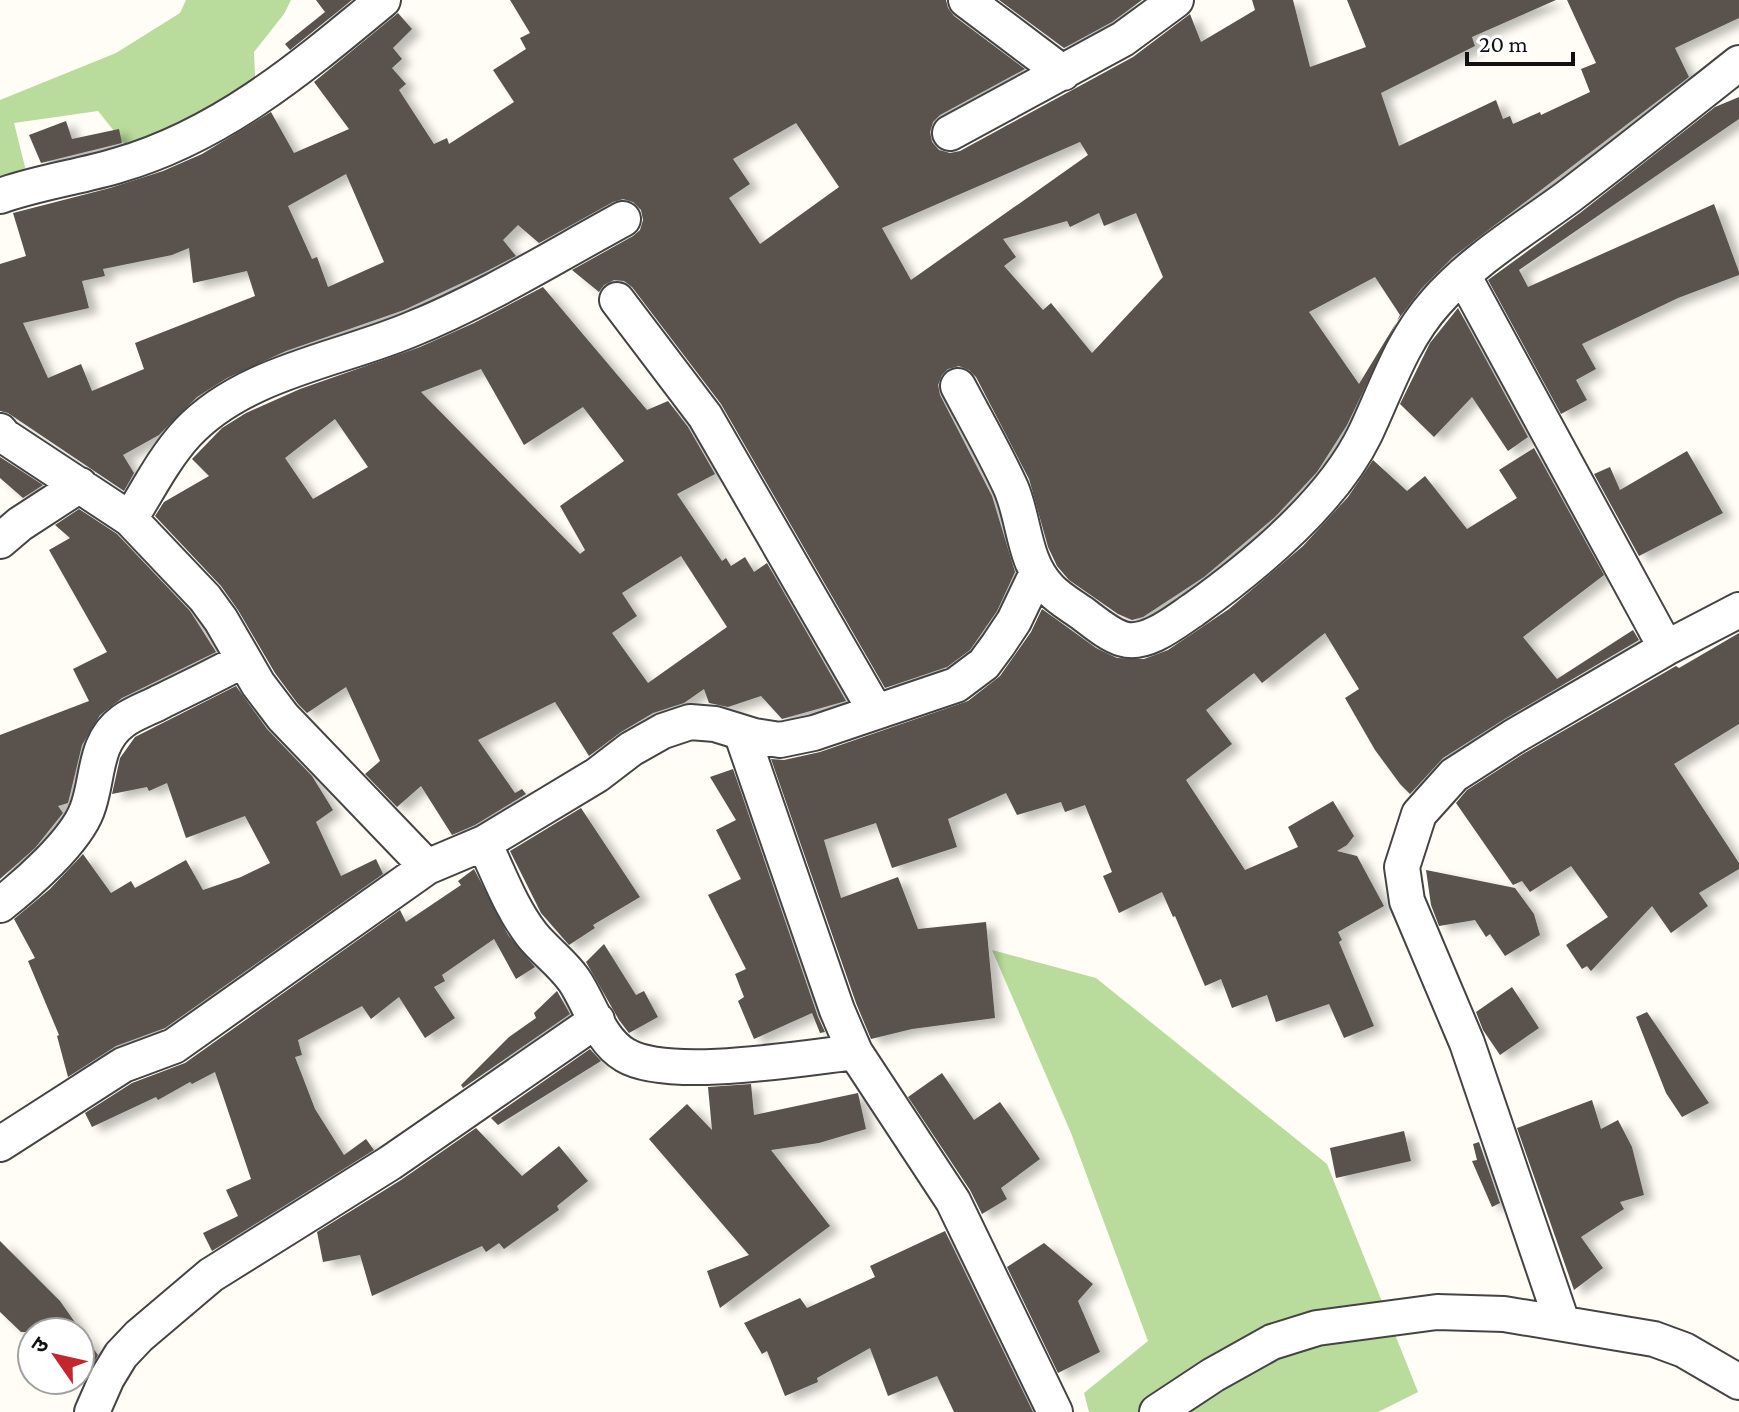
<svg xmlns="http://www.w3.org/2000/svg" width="1739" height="1412" font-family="'Crimson Pro','Noto Sans Devanagari',serif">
<defs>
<filter id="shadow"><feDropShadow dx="9" dy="5" stdDeviation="4" flood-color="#0004"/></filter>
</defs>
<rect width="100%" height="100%" fill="#fffdf5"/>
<path fill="#b9dc9c" d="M186 0H291L284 14 254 52 256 96 142 166 98 111 14 123 30 187 0 180V100L116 53 180 13Z
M992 950 1096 978 1327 1164 1418 1392 1378 1412H1089L1084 1393 1148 1341 1071 1133Z"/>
<path fill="#5a524d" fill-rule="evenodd" filter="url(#shadow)" d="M316 0H352L290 50 285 44 325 12Z
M510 0H946L948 8 954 16 1025 69 940 115 933 122 930 132 932 142 939 150 950 153 960 151 1133 57 1190 14 1201 42 1255 10 1252 0H1293L1310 67 1366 47 1347 0H1556L1472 37 1475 46 1381 93 1399 146 1496 100 1503 119 1510 116 1513 124 1540 112 1541 115 1590 92 1581 69 1596 63 1567 0H1739V18L1675 48 1689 77 1453 257 1421 289 1397 321 1400 315 1375 277 1309 312 1359 384 1396 323 1347 425 1317 472 1275 517 1204 577 1143 617 1132 620 1118 614 1069 580 1057 566 1048 547 1029 479 976 377 969 370 959 366 948 369 942 375 938 385 940 395 992 496 1015 572 997 611 970 650 947 667 885 688 721 404 632 287 624 281 614 280 604 285 599 292 572 270 633 236 640 230 643 220 641 210 633 202 623 199 613 202 539 243 518 225 503 240 516 256 483 273 404 310 286 351 227 378 197 397 159 435 123 455 134 473 124 491 8 413 0 411V264L26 256 13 213 110 188 163 171 202 154 271 112 294 153 349 129 314 82 398 13 412 29 393 48 402 59 392 68 406 84 399 90 434 144 447 138 449 144 514 102 493 70 526 49 520 38 530 33ZM796 123 839 187 760 244 729 198 750 184 733 159ZM1080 142 1088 155 911 280 882 228ZM346 174 384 262 328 287 317 257 312 259 288 206ZM1099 213 1104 226 1136 213 1163 277 1092 353 1051 303 1043 310 1004 266 1016 257 1003 239 1067 221 1070 227ZM189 248 193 283 247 271 255 296 135 343 144 369 92 391 81 364 48 378 23 323 89 308 82 281 105 276 103 269 172 255Z
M999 0H1142L1112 22 1064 48Z
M1739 97V119L1519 270 1528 287 1714 204 1739 272V275L1678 298 1582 344 1596 369 1576 380 1587 400 1561 414 1488 280 1580 213 1715 107Z
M66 121 72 139 119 129 122 143 41 163 29 135Z
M543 287 647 410 668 401 688 427 715 474 677 494 722 561 726 558 731 566 745 557 754 572 767 563 846 701 782 719 761 696 728 707 709 703 704 689 684 703 653 713 621 732 589 756 555 702 478 740 515 793 522 789 526 794 475 825 452 835 421 786 397 807 365 774 380 761 346 687 307 713 298 704 275 673 238 610 221 586 155 516 164 502 209 476 192 459 222 428 246 413 300 389 420 347 474 323ZM481 369 524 445 583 407 624 461 560 506 585 550 580 554 421 392ZM335 419 368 467 313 499 285 458ZM681 556 727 627 648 683 612 633 637 616 622 593Z
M1458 308 1528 437 1508 451 1472 397 1434 437 1400 404 1430 343Z
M1534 448 1604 575 1523 637 1557 679 1633 630 1639 640 1503 720 1443 758 1410 794 1400 784 1375 750 1345 698 1359 689 1325 633 1262 683 1254 673 1206 710 1232 744 1186 780 1245 870 1298 847 1288 827 1333 801 1354 836 1347 845 1337 851 1357 856 1384 906 1338 932 1342 940 1339 942 1374 1026 1344 1038 1329 1004 1276 1022 1267 995 1232 1008 1221 979 1205 986 1175 916 1173 917 1162 892 1119 913 1103 876 1112 872 1085 805 1065 812 1061 802 1017 815 1006 793 948 819 957 847 892 868 876 823 824 840 841 898 898 877 918 929 986 922 995 1018 912 1029 871 1039 856 1003 771 759 784 760 820 752 968 701 1000 676 1031 632 1042 609 1096 648 1117 658 1144 659 1168 650 1229 609 1303 546 1348 497 1373 460 1407 491 1425 476 1467 529 1517 498 1499 470Z
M1687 451 1723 513 1639 556 1594 474 1610 467 1620 490Z
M0 457 43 485 23 498 0 478Z
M79 509 117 534 190 611 216 652 122 698 100 715 82 745 68 803 58 806 63 813 35 848 0 879V735L89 701 73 669 107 652 49 550 70 538 55 525Z
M1739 633V724L1674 764 1739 863V869L1699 893 1708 906 1671 933 1652 906 1591 971 1587 966 1582 969 1566 945 1608 917 1571 866 1530 892 1522 881 1513 885 1456 803 1467 790 1523 754 1676 666 1679 668Z
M236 686 267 729 312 776 333 810 316 822 341 876 376 859 383 874 165 1028 116 1046 68 1077 57 1036 59 1035 28 961 35 958 14 919 50 889 83 854 111 893 131 881 135 888 186 860 203 890 241 877 270 863 245 816 186 838 167 783 149 791 147 787 112 794 120 758 135 737Z
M733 769 818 1017 825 1032 820 1033 812 1013 754 1039 738 1001 744 997 735 974 746 969 708 895 741 879 716 830 736 820 710 777Z
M581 808 640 897 593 925 595 928 569 945 541 913 510 851Z
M474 869 508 935 535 967 516 979 494 939 442 975 445 981 434 987 455 1018 425 1038 399 997 371 1019 362 1006 298 1040 302 1055 295 1057 315 1109 344 1155 366 1139 374 1150 212 1251 203 1233 238 1216 226 1190 251 1179 215 1072 192 1084 190 1082 158 1100 156 1097 92 1127 85 1113 132 1083 185 1063 400 910 406 922 461 885 458 881Z
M1426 870 1515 888 1534 914 1540 935 1505 956 1490 934 1486 937 1475 920 1439 926 1431 905Z
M604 944 636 995 644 991 658 1017 629 1033 619 1020 586 962Z
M1512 987 1539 1028 1500 1055 1483 1030 1476 1012Z
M557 991 570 1014 463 1088 461 1085 509 1037 536 1018 534 1013Z
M1647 1012 1709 1103 1682 1117 1666 1093 1636 1017Z
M590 1049 601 1061 498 1125 491 1118Z
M942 1073 974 1120 1000 1102 1040 1159 1001 1188 1007 1199 982 1214 970 1190 908 1097Z
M751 1084 754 1115 858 1093 866 1129 819 1143 771 1150 830 1226 720 1308 707 1271 749 1255 649 1139 687 1104 712 1130 708 1087Z
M1592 1100 1601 1129 1618 1120 1632 1147 1644 1195 1620 1202 1624 1209 1581 1237 1603 1268 1574 1290 1517 1128Z
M476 1128 522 1176 559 1146 588 1181 557 1206 559 1210 504 1249 499 1243 486 1252 482 1246 372 1296 360 1255 323 1262 317 1232 401 1180Z
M1404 1131 1411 1161 1336 1178 1330 1148Z
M1479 1142 1500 1203 1492 1207 1472 1161 1477 1160 1473 1144Z
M945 1231 1033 1412H954L937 1376 888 1396 870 1348 817 1378 818 1382 785 1396 767 1351 762 1354 744 1323 800 1298 807 1308 875 1277 870 1266Z
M0 1241 60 1301 98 1355 83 1384 79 1380 80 1332H21L0 1312Z
M1044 1243 1093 1284 1078 1301 1100 1352 1058 1373 1007 1267Z"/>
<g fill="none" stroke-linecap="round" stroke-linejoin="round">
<defs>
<path id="minor" d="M966 0 1063 73
M950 133 1123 39 1176 0
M0 196C39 182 80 177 119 165 222 135 302 67 383 0
M1463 275 1666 648
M617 300 705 416 876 712
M958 386C976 420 995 453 1011 488 1025 521 1023 561 1049 588 1058 598 1072 606 1082 613 1094 622 1109 635 1123 639 1146 646 1175 622 1193 610 1253 567 1332 502 1365 434 1387 388 1401 341 1436 302 1473 260 1523 230 1568 197 1626 153 1682 108 1739 63
M0 431 4 436 130 519 205 598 221 620 258 684 283 717 427 867
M130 519C148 490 164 458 187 433 244 372 339 360 412 329 484 300 555 256 623 219
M0 541 20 524 80 485
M741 732 837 1010 855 1052 953 1201 1055 1412
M484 843C499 874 511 908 532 935 545 951 562 963 574 980 590 1003 599 1040 625 1055 668 1081 803 1058 855 1052
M0 905C27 884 75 842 87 810 99 779 93 743 123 721 134 713 149 708 162 701 189 688 217 674 244 660
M0 1144 123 1065 174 1046 427 867 484 843 597 775 631 749 663 731 690 722 715 724 754 736 780 740 814 733 956 685 984 664 998 645 1014 621 1037 573
M1562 1322 1467 1043 1407 901 1402 867 1419 814 1454 775 1513 737 1666 648 1739 610
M92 1412 107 1378 121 1355 139 1336 211 1275 390 1163 597 1020
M1157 1412 1213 1375 1272 1342 1317 1328 1437 1312 1504 1314 1654 1339 1684 1350 1739 1382"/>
</defs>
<use href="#minor" stroke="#444" stroke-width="38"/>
<use href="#minor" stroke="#fff" stroke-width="34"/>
</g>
<g transform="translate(56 1356) rotate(304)"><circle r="38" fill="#ffffff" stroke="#a0a0a0" stroke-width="2"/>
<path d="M0-6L14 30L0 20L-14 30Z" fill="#c4262e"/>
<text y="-12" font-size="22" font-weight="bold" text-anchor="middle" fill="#111111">उ</text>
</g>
<path d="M1467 52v12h106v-12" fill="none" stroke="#111111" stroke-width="4"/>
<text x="1479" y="52" font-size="24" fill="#111111" stroke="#ffffff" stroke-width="6" paint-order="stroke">20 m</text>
</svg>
